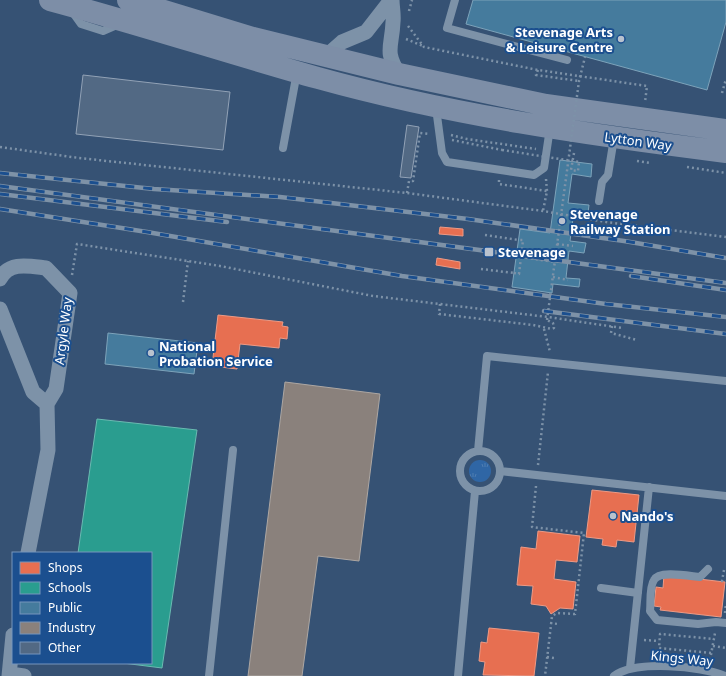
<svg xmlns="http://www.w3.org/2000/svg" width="726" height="676" font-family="'Noto Sans',sans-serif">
<defs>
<pattern id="grass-tufts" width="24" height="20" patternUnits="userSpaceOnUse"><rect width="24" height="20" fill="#2f66a5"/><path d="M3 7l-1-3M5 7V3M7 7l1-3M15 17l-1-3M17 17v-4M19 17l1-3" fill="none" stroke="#4e7db2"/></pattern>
</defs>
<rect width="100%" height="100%" fill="#365274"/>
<path fill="url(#grass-tufts)" d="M469 471a11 11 0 1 1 22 0a11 11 0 1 1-22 0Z"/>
<path fill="#e76f51" stroke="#ee9a85" d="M440 227 463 229V236L439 234Z
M437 258 460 262V269L436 265Z
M218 315 283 322 282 326 288 327 287 339 280 338 279 348 240 344 237 369 212 366Z
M592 490 639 495 634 542 617 540 616 547 602 545 603 539 586 537Z
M538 531 580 536 577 562 556 560 554 579 576 582 573 609 560 608 551 614 546 606 531 604 533 586 517 585 521 547 536 549Z
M664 575 725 582 721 617 660 610 661 607 654 606 656 587 663 588Z
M489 628 539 633 534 676 483 675 485 662 479 661 481 642 487 643Z"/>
<path fill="#2a9d8f" stroke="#6abab1" d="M97 419 197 430 162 668 123 663H151V553H78Z"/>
<path fill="#457b9d" stroke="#7da3ba" d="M473 0H726V22L707 90 466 24Z
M560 160 592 164 591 177 572 174 568 203 589 205 588 213 574 211 570 241 586 243 584 253 569 251 566 278 580 279 579 287 553 284 552 293 512 287 520 229 550 233Z
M108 333 198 343 194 374 105 364Z"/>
<path fill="#8a817c" stroke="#ada7a3" d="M285 382 380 394 359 561 318 556 302 676H248Z"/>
<path fill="#526984" stroke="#92a2b6" d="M83 75 230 92 223 150 76 134Z
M407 125 419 127 411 178 400 177Z"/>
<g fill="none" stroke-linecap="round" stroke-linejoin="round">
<path stroke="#7d92a8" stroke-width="2.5" stroke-dasharray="2 3" stroke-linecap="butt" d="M409 11 412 0
M408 26 424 47 538 70 647 86 645 102
M406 39 423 46
M538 70 536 75 579 81
M722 93 726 79
M451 135 467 139 536 149
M452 140 502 150
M0 147 79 158 407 193 543 211 606 222 726 237
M574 153 571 170 578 171 579 162
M637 161 650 163
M687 167 726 173
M546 179 547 191
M499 180V184L547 191 543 211
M407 193 409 181H413L420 133 429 134
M485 235 519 240
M557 244 573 246
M521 257 555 262
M481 269 514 273
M72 275 77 244 220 266 373 296 548 317 622 328
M553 277 568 280
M183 302 188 261
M440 304 439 314 533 325 552 329 554 328 553 323 547 320
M612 326 611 333 637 340
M544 329 550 352
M538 465 548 372
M536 486 532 527 584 533 575 614 557 613 552 616 545 676
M724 570 722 581H726
M725 613 726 603
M550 623 558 624
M644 640 659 641
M713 646 726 648
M711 653 659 648 660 634 714 639
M547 657 554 658
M710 660 715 633"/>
<path stroke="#7d92a8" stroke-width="8" d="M455 0 447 28 567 60
M71 10 81 24 103 31 119 24
M436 108 442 153 447 162 534 175 544 168 550 128
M283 148 297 72
M599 201 602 182 608 175 614 138
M460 471a20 20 0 1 1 40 0a20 20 0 1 1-40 0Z
M478 451 487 356 726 381
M500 471 726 496
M708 569 700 577C689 576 659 570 654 580 649 587 651 603 650 611L657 620 698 624 716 622 726 623
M601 588 638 593
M630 668 649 487
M209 676 233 450
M458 676 475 491
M614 676C635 660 701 666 725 676"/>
<path stroke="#7d92a8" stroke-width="15" d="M392 0C392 7 394 15 393 22 392 47 384 51 399 74
M325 57 342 42 366 32 391 0
M0 279C9 261 29 266 46 268L70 293 56 389 47 404 33 392 0 309
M28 553 48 450 47 404
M10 674 24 676
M9 676 13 635"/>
<path stroke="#7d8ea7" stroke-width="22" d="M50 0C140 24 229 53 318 78 451 115 589 135 726 152
M128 0 253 38 399 74 546 105 726 130"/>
<defs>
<path id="rail" d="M0 173 154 189 280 197 468 219 624 241 726 258
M0 186 726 283
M0 194 227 222
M0 209 147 232 402 276 606 304 726 317
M631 276 726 290
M544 311 726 334"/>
</defs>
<use href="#rail" stroke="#7e92a7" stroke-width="4.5"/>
<use href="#rail" stroke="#1b4f8f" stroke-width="3" stroke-dasharray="9" stroke-linecap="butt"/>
<path stroke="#7d92a8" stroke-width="2.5" stroke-dasharray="2 3" stroke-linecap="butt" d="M502 150 579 162
M514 273 519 274 523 240H519
M547 320 579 81 585 57"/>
</g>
<g fill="#b9c2ce" stroke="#1b4f8f" stroke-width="1.5">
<circle cx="621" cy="39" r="4"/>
<circle cx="562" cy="221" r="4"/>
<rect x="484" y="247" width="10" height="10" rx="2"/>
<circle cx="151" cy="353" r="4"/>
<circle cx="613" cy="516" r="4"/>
</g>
<g text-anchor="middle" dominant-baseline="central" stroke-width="4" stroke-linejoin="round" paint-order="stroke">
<g font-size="13" font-weight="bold" fill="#fff" stroke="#1b4f8f" text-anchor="start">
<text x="613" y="32" text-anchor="end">Stevenage Arts<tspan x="613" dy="15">&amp; Leisure Centre</tspan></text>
<text x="570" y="214">Stevenage<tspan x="570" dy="15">Railway Station</tspan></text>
<text x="498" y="252">Stevenage</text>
<text x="159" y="346">National<tspan x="159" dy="15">Probation Service</tspan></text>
<text x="621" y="516">Nando's</text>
</g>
<g font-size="13" fill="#fff" stroke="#1b4f8f">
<text transform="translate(638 141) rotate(8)">Lytton Way</text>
<text transform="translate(63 331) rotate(-83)">Argyle Way</text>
<text transform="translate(682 658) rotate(6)">Kings Way</text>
</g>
</g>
<rect x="12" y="552" width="140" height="112" fill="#1b4f8f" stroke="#7695bc"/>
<rect x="20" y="562" width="20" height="12" fill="#e76f51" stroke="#7695bc"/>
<text x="48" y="572" font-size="12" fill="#ffffff">Shops</text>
<rect x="20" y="582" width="20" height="12" fill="#2a9d8f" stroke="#7695bc"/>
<text x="48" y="592" font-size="12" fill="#ffffff">Schools</text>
<rect x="20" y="602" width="20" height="12" fill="#457b9d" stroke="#7695bc"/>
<text x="48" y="612" font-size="12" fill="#ffffff">Public</text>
<rect x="20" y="622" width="20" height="12" fill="#8a817c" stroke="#7695bc"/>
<text x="48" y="632" font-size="12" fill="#ffffff">Industry</text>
<rect x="20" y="642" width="20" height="12" fill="#526984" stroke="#7695bc"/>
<text x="48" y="652" font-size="12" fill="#ffffff">Other</text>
</svg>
